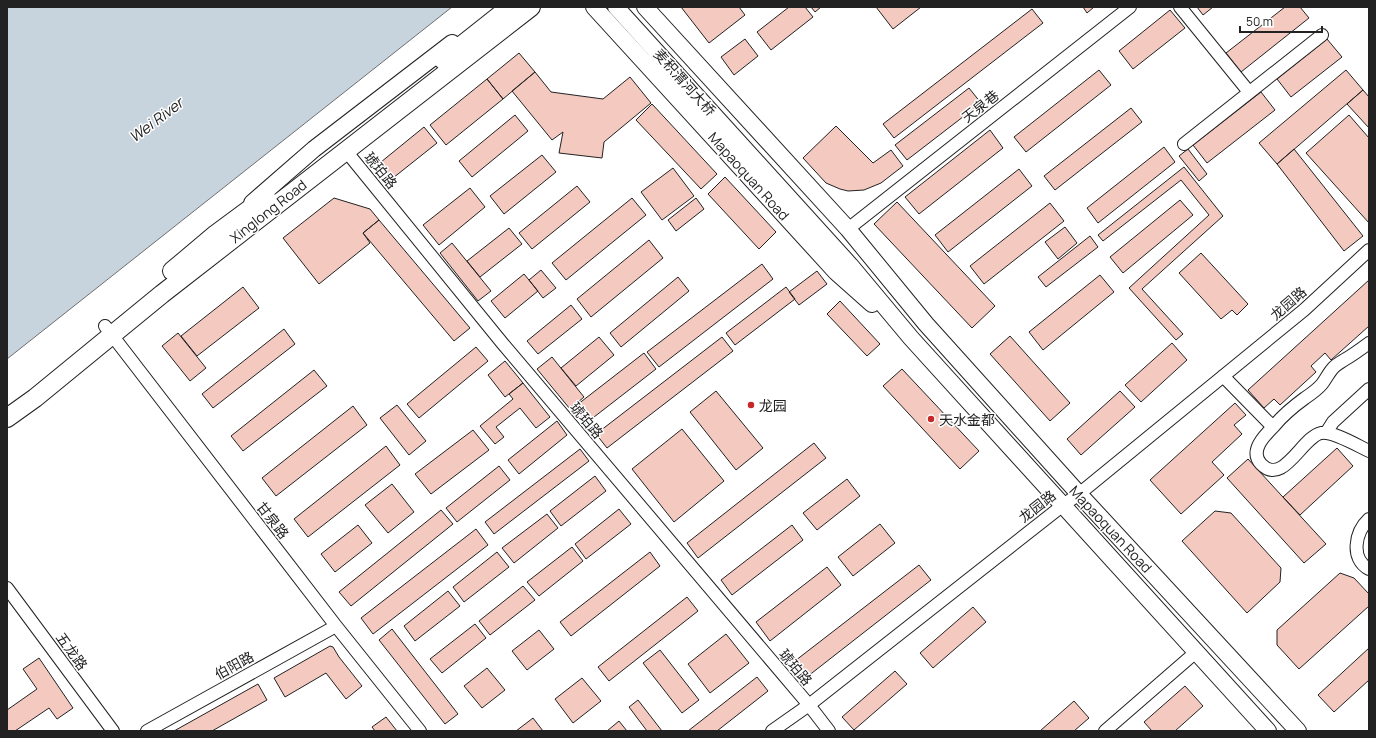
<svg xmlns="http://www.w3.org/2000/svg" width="1376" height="738" font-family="Manrope,'Noto Sans SC',sans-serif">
<rect width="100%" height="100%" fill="#fff"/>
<path fill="#c7d3dd" stroke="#6f6f6f" d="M7 7H452L7 359Z"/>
<path fill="#f3c9c0" stroke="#222" d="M681 7H739L745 15 709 43Z
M789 7H805L813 17 771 50 757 32Z
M811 7H821L815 12Z
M876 7H921L893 29Z
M1083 7H1094L1087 13Z
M1197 7H1213L1203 15Z
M1285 7H1300L1309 18 1241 72 1226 53Z
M1032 9 1043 23 894 138 883 124Z
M1170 10 1185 28 1133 69 1119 51Z
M745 39 758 56 734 75 721 57Z
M1327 39 1342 57 1291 97 1277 79Z
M519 53 535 72 503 99 487 79Z
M1099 70 1111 85 1026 152 1014 137Z
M1346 70 1363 90 1277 164 1259 143Z
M535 72 551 92 603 99 630 77 651 103 604 142 602 158 559 153 563 132 552 140 512 91Z
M487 79 503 99 446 145 430 125Z
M969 88 981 103 907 160 895 145Z
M1363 90 1369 97V128L1347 104Z
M1261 92 1275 110 1207 163 1193 145Z
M652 104 717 174 701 189 636 120Z
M1131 108 1142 122 1055 190 1044 176Z
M515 115 528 131 472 177 459 161Z
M1349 115 1369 138V223L1306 153Z
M836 126 873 163 891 150 903 166 881 183 864 190 848 191 840 189 826 183 803 158Z
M424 127 437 143 393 178 381 162Z
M990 130 1003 148 919 214 905 197Z
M1164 147 1175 162 1098 223 1087 208Z
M1188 149 1207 174 1199 181 1179 156Z
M1294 149 1363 236 1344 251 1277 164Z
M542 155 556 172 504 214 490 196Z
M1184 167 1223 216 1142 289 1183 334 1176 340 1129 288 1209 215 1181 180 1103 241 1098 235Z
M673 168 694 196 662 220 641 192Z
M1019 169 1032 186 948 252 935 235Z
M725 177 776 232 759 249 708 194Z
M577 186 590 202 532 249 519 233Z
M470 188 485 207 439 245 423 225Z
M334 198 370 209 379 220 363 233 370 243 319 284 283 238Z
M632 198 646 215 566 280 552 263Z
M696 198 704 209 676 231 668 220Z
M1180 200 1193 215 1123 273 1110 257Z
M897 202 995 306 972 328 874 224Z
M1050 203 1064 221 984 284 970 266Z
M379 220 470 328 454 341 363 233Z
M1065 227 1077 243 1058 259 1045 242Z
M509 228 522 244 480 277 467 261Z
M1090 236 1098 247 1046 287 1038 277Z
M649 240 663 258 591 317 577 299Z
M452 243 491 291 478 301 440 253Z
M1201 253 1248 304 1237 315 1232 310 1221 319 1179 273Z
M762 264 773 279 659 367 647 352Z
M541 270 556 288 543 298 529 280Z
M817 271 827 284 799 305 789 292Z
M524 274 538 291 505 318 491 301Z
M1100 275 1114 292 1043 350 1029 332Z
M678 277 689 291 621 347 610 333Z
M1369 280V326L1331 360 1325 353 1311 366 1316 372 1280 405 1274 399 1264 408 1248 390Z
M243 287 259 308 197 356 181 336Z
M786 287 795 299 735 345 726 333Z
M840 301 880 344 867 356 827 314Z
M571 305 582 319 538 354 527 341Z
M284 329 295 344 213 408 202 394Z
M178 333 206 368 190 381 162 346Z
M1010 336 1070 403 1050 421 990 354Z
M599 337 614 355 576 386 561 368Z
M722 337 733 351 607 448 596 434Z
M1172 343 1187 360 1141 402 1125 385Z
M476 347 488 361 419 418 407 404Z
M644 353 656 369 585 424 573 408Z
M552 357 584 397 570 409 537 369Z
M505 361 523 383 505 397 488 375Z
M902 369 979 451 960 469 883 386Z
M314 370 327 386 243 451 231 436Z
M523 383 550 417 536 428 520 408 496 427 504 437 495 444 480 426 513 399 509 394Z
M716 391 763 448 736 470 690 412Z
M1120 391 1135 407 1081 455 1067 439Z
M1235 403 1246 415 1234 425 1242 434 1212 462 1224 475 1181 514 1150 480Z
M397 405 426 441 409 455 380 418Z
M353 406 367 425 276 496 262 478Z
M557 421 567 435 519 474 508 460Z
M682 429 724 481 674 522 632 469Z
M473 430 489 450 431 494 415 474Z
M814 443 826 458 698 558 687 543Z
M386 446 400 465 308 537 294 519Z
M1337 448 1353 466 1300 515 1283 497Z
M580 449 589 461 494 534 485 522Z
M1248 459 1326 544 1304 563 1227 478Z
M499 466 510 480 457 522 446 508Z
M595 476 606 491 561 526 550 511Z
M847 479 860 496 817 530 803 513Z
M392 484 414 512 388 533 365 505Z
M619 509 631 524 586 559 575 544Z
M441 510 453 524 351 606 339 592Z
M1215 511 1231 513 1281 568 1280 582 1247 613 1182 541Z
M547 514 558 528 514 563 502 548Z
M880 524 895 543 853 576 838 557Z
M358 525 372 543 335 572 321 554Z
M792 525 803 540 732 595 721 580Z
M476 529 488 545 373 634 361 618Z
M572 547 583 561 539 596 527 582Z
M497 552 509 567 464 602 453 587Z
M650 552 660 566 571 636 560 622Z
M919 565 931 580 803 680 791 664Z
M827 567 841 585 770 641 756 622Z
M1340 573 1354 578 1369 594V606L1299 669 1277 645V630Z
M523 586 535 600 490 635 479 621Z
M448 591 460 606 415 641 404 626Z
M687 597 698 611 609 681 598 667Z
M973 607 986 622 933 668 920 653Z
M475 624 486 638 442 673 430 659Z
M392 629 458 714 445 724 379 640Z
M539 630 554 649 527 670 512 651Z
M726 634 749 663 710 693 688 664Z
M330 646 333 647 339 657 362 686 346 699 326 673 285 697 274 678Z
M1369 648V680L1334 712 1318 695Z
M660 650 699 700 682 713 643 663Z
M39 658 73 708 57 719 49 708 15 731H7V710L37 689 23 669Z
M487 668 505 690 482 708 464 686Z
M895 671 907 684 854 730 842 717Z
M757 677 768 691 717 731H688Z
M582 678 601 701 573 723 555 699Z
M258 684 267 700 212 731H174Z
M1185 686 1203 706 1175 731H1152L1144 722Z
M638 700 662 731H647L629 707Z
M1074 701 1089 718 1074 731H1040Z
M386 717 397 731H375L372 727Z
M533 718 543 731H516Z
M619 721 627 731H607Z"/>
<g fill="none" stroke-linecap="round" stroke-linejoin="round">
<defs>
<path id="minor" d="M1180 7 1249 92
M1184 144 1322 35
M346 151 503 344 809 705 829 731
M848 229 1130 7
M105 326 336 626 420 731
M1369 343C1361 349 1353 355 1344 360 1341 362 1337 364 1334 367 1329 372 1326 379 1322 384 1317 390 1311 394 1305 398 1294 406 1283 415 1274 426 1264 436 1249 451 1261 464 1283 487 1302 437 1321 433 1333 431 1358 446 1369 451
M1223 376 1273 427
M1326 433 1333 422 1369 389
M1369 519C1355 532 1350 559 1369 569
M7 588 113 731
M147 731 336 626
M772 731 809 705 1062 506 1079 494 1304 310 1369 250
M1105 731 1196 652"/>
<path id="major" d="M594 7 836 272 872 304
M616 7 850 265 911 338 1268 731
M645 7 848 229 926 324 1079 494 1298 731
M252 203 314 149 452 43"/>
<path id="highway" d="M443 60 510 7
M172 271 216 234 266 197
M7 418 35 398 162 294 531 7"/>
</defs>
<use href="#minor" stroke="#222" stroke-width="14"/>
<use href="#major" stroke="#222" stroke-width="18"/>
<use href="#highway" stroke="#222" stroke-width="20"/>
<use href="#minor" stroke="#fff" stroke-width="12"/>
<use href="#major" stroke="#fff" stroke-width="16"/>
<use href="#highway" stroke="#fff" stroke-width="18"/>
</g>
<g fill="#c62828" stroke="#fff" stroke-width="1.5">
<circle cx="751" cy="405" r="4"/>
<circle cx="931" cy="419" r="4"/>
</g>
<g text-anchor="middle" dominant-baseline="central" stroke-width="3" stroke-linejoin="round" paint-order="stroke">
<g font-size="14" fill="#222" stroke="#fff">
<text transform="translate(685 82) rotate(48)">麦积渭河大桥</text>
<text transform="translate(980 106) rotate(-38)">天泉巷</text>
<text transform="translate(381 170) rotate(51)">琥珀路</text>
<text transform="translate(749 176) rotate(48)">Mapaoquan Road</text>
<text transform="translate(268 211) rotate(-38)">Xinglong Road</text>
<text transform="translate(1288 303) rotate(-41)">龙园路</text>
<text transform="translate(587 420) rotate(50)">琥珀路</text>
<text transform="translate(1037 506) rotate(-38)">龙园路</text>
<text transform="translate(273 520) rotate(52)">甘泉路</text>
<text transform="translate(1111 529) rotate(47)">Mapaoquan Road</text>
<text transform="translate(72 651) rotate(54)">五龙路</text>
<text transform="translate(234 665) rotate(-29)">伯阳路</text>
<text transform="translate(796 667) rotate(50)">琥珀路</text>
</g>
<g font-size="14" fill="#222" stroke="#fff" text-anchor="start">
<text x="759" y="405">龙园</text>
<text x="939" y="419">天水金都</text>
</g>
<g font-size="15" font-style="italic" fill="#222" stroke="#fff">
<text transform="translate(156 120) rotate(-37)">Wei River</text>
</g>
</g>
<rect width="1376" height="738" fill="none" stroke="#222222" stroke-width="16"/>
<path d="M1240 26v6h82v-6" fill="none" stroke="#222222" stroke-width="2"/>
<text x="1246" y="26" font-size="12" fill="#222222" stroke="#ffffff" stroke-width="3" paint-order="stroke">50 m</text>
</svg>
